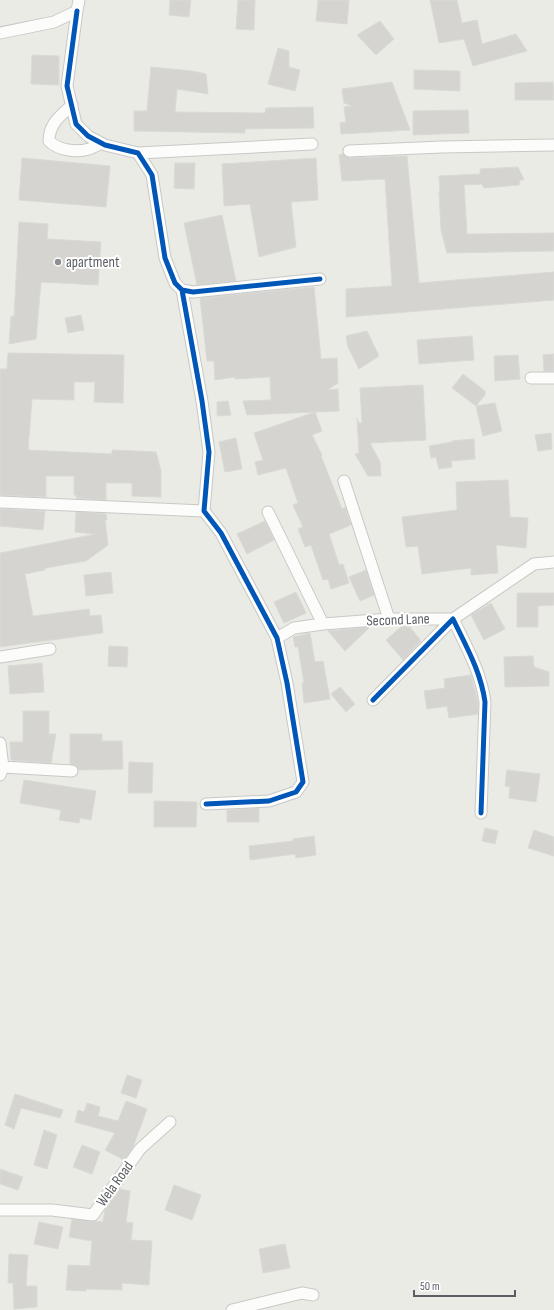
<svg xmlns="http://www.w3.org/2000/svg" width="554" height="1310" font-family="'Sofia Sans Condensed',sans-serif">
<rect width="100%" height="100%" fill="#ebebe6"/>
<path fill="#d5d4d1" stroke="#dadad5" d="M170 0H191L189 17 169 15Z
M238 0H255L254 30 236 29Z
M318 0H349L347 24 316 21Z
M430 0H457L462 23 477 20 482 44 516 34 527 51 473 66 464 39 439 43Z
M380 21 394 39 376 55 357 35Z
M278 48 289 51V67L300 70 295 91 268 84Z
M32 55 59 56V85L31 84Z
M151 67 192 71 206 74 208 94 177 89 175 112 265 113 266 108 313 107 314 128 245 129V133L134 131V111H147Z
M414 70 460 71V91L414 89Z
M392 82 410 130 341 134 340 123 346 122 344 107 352 106 344 103 342 89Z
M553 82 554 100H515V83Z
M468 110 469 133 413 135V111Z
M343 154 349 158 407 156 419 283 554 272V300L346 317V289L392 286 385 179 342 181 339 155Z
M22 158 110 166 106 207 19 200Z
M316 158 318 200 291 202 296 247 259 257 250 204 224 206 222 164Z
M175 163H195L194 189 174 188Z
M518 167 524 180H520L519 185 484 188 482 184 464 185 467 234 554 233V251L447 253 441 230 439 192 440 191 439 176 480 174V169Z
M222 215 236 281 197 285 184 223Z
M19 222 48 224 47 239 101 242 98 285 41 282 36 339 9 344 11 316 14 317Z
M314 287 321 359 337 358 338 383 327 390 338 389 339 411 247 415 243 401 271 400 270 377 235 379V377L215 380 214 361H207L200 298Z
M81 315 84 330 68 333 65 318Z
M367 331 379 356 359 369 348 347 346 336Z
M472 336 474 360 419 364 417 340Z
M8 353 124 355 123 403 94 402 95 382H74V400L32 399 28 450 112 454V450L156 452 161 471V497L132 496V483H106V500L76 498V495H74V476H46V497L0 495V369H7Z
M554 354V371H544L543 355Z
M518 355 520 379 495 381 494 356Z
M463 374 485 391V395L476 406 452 388Z
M423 385 426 440 370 443 380 462 381 476H368L355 454 359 453 357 418 359 423H362L360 388Z
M228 401 231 415 217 416V402Z
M495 403 502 431 483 436 476 406Z
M315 412 322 431 312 435 322 455 321 456 342 509 345 507 351 525 329 534 339 565 343 564 349 583 331 589 328 579 323 580 311 545 305 547 298 529 303 527 293 505 298 503 286 468 258 475 255 462 263 460 254 433Z
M551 433 552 449 538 451 535 435Z
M236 438 242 469 225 472 219 442Z
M474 439 475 459 451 461 452 467 439 469 436 457 431 458 429 446 452 442V441Z
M508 480 510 517 528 518 526 548 496 545 498 573 471 575V568L422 574 418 546 406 547 402 517 457 510 456 482Z
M0 509 45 511 43 530 0 526Z
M76 512 106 514 107 520H105L108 545 86 561 45 568V570L25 574 33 616 89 609 90 616 101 615 103 633 0 647V553L96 534 75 532Z
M265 521 274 540 247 554 237 534Z
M366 570 374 595 360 601 349 577Z
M111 572 113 593 86 596 84 575Z
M296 592 306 613 284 623 274 602Z
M517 593H554V605L538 606V627H517Z
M491 603 505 629 484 640 471 615Z
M402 626H409L421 641 403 660 386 640Z
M370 627 345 651 328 631Z
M310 633 315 662 323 661 330 699 304 703 302 683H304L298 647H295L293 637Z
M109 646 128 647 127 667 108 666Z
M533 656 534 667 549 672V686L505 687 504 657Z
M42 663 44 692 10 694 8 666Z
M471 675 478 702V714L449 718 447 706 427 709 424 691 445 688 444 679Z
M340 687 355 704 346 712 331 694Z
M23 711H49V734H56L51 763 11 760 10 742H23Z
M70 734H102V741H122L123 769 79 770 76 765 70 764Z
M129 762 153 763 152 793H128Z
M507 770 540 774 536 802 509 798 510 787 505 786Z
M24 780 96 791 91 820 80 818 79 823 59 820 61 810 20 803Z
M154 801 197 802 196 827H154Z
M259 808V822H227V810Z
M485 828 498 831 495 844 482 841Z
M534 830 554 837V856L528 848Z
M314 836 316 855 296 858 295 854 250 860 249 846 293 841V839Z
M127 1075 142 1080 136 1098 121 1093Z
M15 1094 63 1110 60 1118 21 1108 14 1129 5 1125Z
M126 1101 147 1109 133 1147 124 1160 105 1150 115 1133 75 1122 78 1110 84 1112 87 1103 100 1107 98 1116 118 1121Z
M44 1130 57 1135 47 1169 34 1165Z
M82 1145 100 1152 92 1174 73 1167Z
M0 1169 23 1177 18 1190 0 1184Z
M174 1185 201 1195 192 1220 165 1210Z
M120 1189 130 1191 126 1222 133 1223 131 1240 152 1241 149 1285 122 1283V1290L86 1289V1291L66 1290 68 1265 90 1266 92 1241 69 1237 72 1219 103 1222 105 1210Z
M39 1222 63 1227 58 1249 34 1244Z
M285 1244 290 1268 263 1273 259 1249Z
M9 1254 28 1255 26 1286H37V1307L14 1309 13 1283H8Z"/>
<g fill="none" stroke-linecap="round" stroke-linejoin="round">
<defs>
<path id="street" d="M77 11 67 86 76 124 88 136 105 145 138 153 152 175 165 258 175 283 182 290 193 292 320 279
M0 33 54 22 77 11 79 0
M72 105C60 116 49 124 49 141 58 150 76 153 89 149 93 148 97 145 101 143
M349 151 442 147 554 145
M138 153 312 144
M182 290 202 401 209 452 204 511 221 533 277 638 287 683 303 782 296 792 269 801 206 804
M531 378H554
M344 481 389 619
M0 502 204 511
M268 512 323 624
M277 638 294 628 323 624 389 619H453L534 564 554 562
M0 657 50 649
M373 700 453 619C466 646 481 672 485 702L481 813
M0 743 3 767 0 775
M3 767 72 771
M0 1210H52L93 1215 140 1149 170 1122
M232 1310 302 1293 313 1295"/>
</defs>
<use href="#street" stroke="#c8c8c6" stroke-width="13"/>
<use href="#street" stroke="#fcfcfb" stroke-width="11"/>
<defs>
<path id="cycleway" d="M77 11 67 86 76 124 88 136 105 145 138 153 152 175 165 258 175 283 182 290 193 292 320 279
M182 290 202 401 209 452 204 511 221 533 277 638 287 683 303 782 296 792 269 801 206 804
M373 700 453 619C466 646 481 672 485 702L481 813"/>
</defs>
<use href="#cycleway" stroke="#fff" stroke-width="8"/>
<use href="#cycleway" stroke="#0057b8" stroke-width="5"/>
</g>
<circle fill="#8d9092" stroke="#fff" stroke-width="1.5" cx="58" cy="262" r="4"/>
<g text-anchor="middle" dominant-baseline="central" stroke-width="4" stroke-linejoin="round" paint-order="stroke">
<g font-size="15" fill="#5b5f64" stroke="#fff" text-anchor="start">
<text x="66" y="262">apartment</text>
</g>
<g font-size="15" fill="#5b5f64" stroke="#fff">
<text transform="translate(398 620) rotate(-2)">Second Lane</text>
<text transform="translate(115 1184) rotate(-54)">Wela Road</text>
</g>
</g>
<path d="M414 1290v6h101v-6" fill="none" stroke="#5b5f64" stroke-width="2"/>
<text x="420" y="1290" font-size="12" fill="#5b5f64" stroke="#ffffff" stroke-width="3" paint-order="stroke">50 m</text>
</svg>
